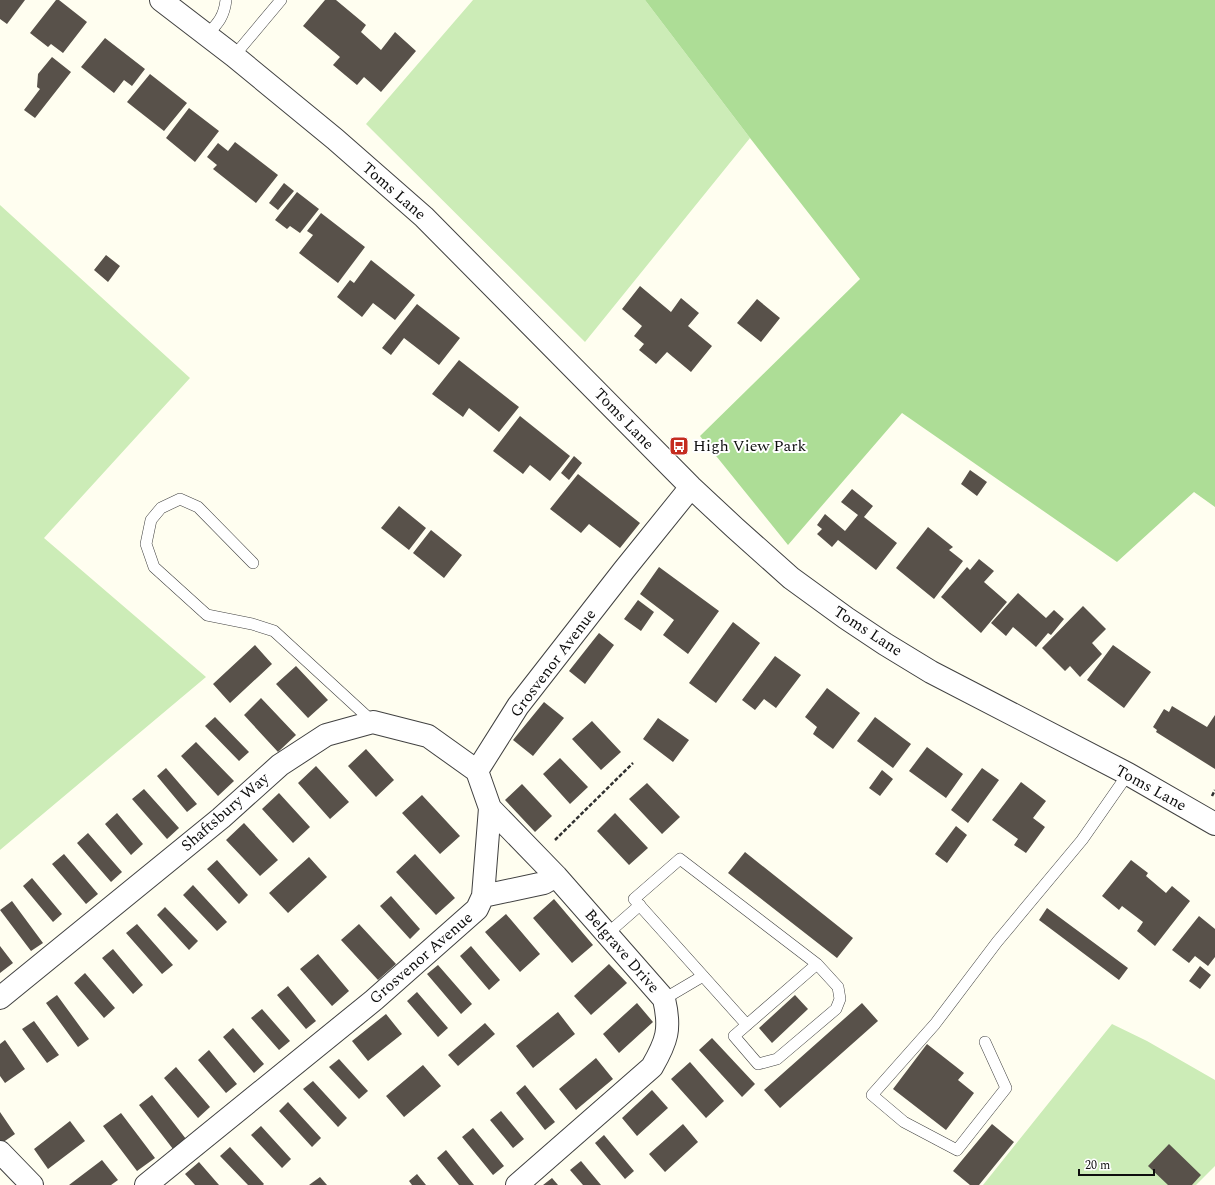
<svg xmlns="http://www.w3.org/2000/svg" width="1215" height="1185" font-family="Spectral,serif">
<rect width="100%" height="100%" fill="#fffef0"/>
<path fill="#ccecb7" d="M473 0H645L750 138 585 342 366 124Z
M0 205 190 378 44 538 206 677 0 850Z
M1112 1024 1147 1041 1215 1080V1166L1196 1185H983Z"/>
<path fill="#addd96" d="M645 0H1215V507L1194 492 1117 562 902 413 788 545 700 436 860 279 750 138Z"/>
<path fill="#58514a" d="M0 0H25L7 24 0 19Z
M56 0H59L87 22 63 53 51 44 48 47 30 33Z
M325 0H336L366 25 361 32 381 50 395 32 416 51 381 92 364 77 357 85 333 65 340 57 303 26Z
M105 38 145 69 132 86 124 80 114 93 81 67Z
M52 57 71 72 35 118 24 110 40 89 37 87 38 74Z
M150 74 187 103 164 131 127 102Z
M189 108 219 131 195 162 166 138Z
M235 142 278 175 256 203 213 169 217 165 207 157 218 143 228 151Z
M284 183 294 191 278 210 269 203Z
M297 192 319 209 300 233 290 226 287 229 275 220Z
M321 213 365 247 338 283 299 253 313 235 307 231Z
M106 255 120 266 108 282 94 270Z
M371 260 415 295 395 320 373 303 362 317 337 297 350 280 354 283Z
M640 286 671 312 681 298 699 313 688 326 712 346 691 372 667 352 656 364 639 350 644 344 634 336 642 326 622 309Z
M757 299 780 318 761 342 737 323Z
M417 304 460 338 439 365 404 338 391 355 382 348Z
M459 360 519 407 499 432 469 408 463 417 432 394Z
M520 416 570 456 550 481 530 465 523 474 493 451Z
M574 456 582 463 569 480 561 473Z
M970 470 987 482 977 496 961 484Z
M578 474 640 523 620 548 589 524 581 533 550 509Z
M852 489 873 506 864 517 897 543 876 570 838 540 832 547 817 534 822 529 817 525 825 514 845 531 858 515 841 502Z
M399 506 426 528 409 550 381 528Z
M928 527 953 547 949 550 963 561 934 599 896 568Z
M431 530 462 555 444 578 413 553Z
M979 559 994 571 984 582 1007 602 981 633 941 597 967 567 970 570Z
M659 567 719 611 688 654 663 635 674 620 640 594Z
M1018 593 1046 618 1054 610 1064 619 1051 635 1048 633 1036 647 1013 627 1006 636 991 623Z
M638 600 654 612 641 631 624 619Z
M1083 606 1106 629 1092 643 1102 654 1080 677 1070 666 1065 671 1042 648Z
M733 622 760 643 716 703 689 683Z
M599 633 614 645 585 684 569 671Z
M255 645 272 664 230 703 213 684Z
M1113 645 1151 672 1124 708 1087 680Z
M775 656 801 675 776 708 764 699 755 710 742 700Z
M296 666 328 700 308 718 276 684Z
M827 688 860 713 833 749 813 734 817 727 805 717Z
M261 698 296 735 278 752 244 715Z
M544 702 564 718 533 756 513 740Z
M1172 706 1207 727 1215 715V769L1156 732 1157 730 1153 727 1164 709 1169 712Z
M215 717 249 752 239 761 205 726Z
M875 717 911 744 893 768 857 741Z
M658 718 689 740 673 762 643 739Z
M592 721 621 752 601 770 572 739Z
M196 742 234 781 218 796 181 756Z
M927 747 963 774 946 798 909 771Z
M366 749 394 780 376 797 348 766Z
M560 758 588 787 570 804 543 774Z
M316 766 349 802 330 819 298 783Z
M166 768 197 804 187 812 157 776Z
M982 768 999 780 968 823 951 810Z
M882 770 893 779 880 796 869 788Z
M1021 782 1046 801 1033 818 1045 827 1026 853 1014 845 1018 839 992 820Z
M647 783 680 817 662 834 629 799Z
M522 784 552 816 535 832 505 800Z
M144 789 179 828 167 839 132 799Z
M279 793 310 827 293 843 262 809Z
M422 795 460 836 440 854 402 813Z
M117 813 143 844 131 855 105 824Z
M615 813 648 848 629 865 597 831Z
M244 823 278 860 260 876 226 840Z
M956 826 967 835 947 863 935 854Z
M88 833 122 872 111 882 77 843Z
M745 852 853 938 837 958 728 873Z
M64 854 98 894 86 904 52 864Z
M415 854 455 898 436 915 396 872Z
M309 857 327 877 288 913 269 893Z
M217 860 248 895 239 904 207 869Z
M1131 860 1148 873 1146 876 1166 893 1172 886 1190 901 1155 946 1137 931 1143 922 1122 906 1119 910 1102 896Z
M32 878 62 914 53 922 23 886Z
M193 885 227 922 217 931 183 895Z
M391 896 420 929 410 939 380 906Z
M554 899 593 945 572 963 533 918Z
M12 901 43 943 31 951 0 910Z
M165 907 198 941 189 950 157 915Z
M1047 908 1128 968 1119 980 1039 920Z
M506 914 540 954 520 972 485 932Z
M1199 916 1215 929V957L1208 966 1195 956 1189 963 1172 950Z
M137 924 173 965 162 974 126 933Z
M359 924 396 964 378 980 341 940Z
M0 946 13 963 0 973Z
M471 946 500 980 489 990 460 956Z
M113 949 143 985 133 994 102 958Z
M318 954 349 991 332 1006 300 969Z
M609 964 627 983 591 1015 574 996Z
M438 965 472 1004 461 1014 427 974Z
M1200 966 1211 975 1200 989 1189 981Z
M85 973 115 1008 104 1018 74 983Z
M288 986 316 1021 306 1029 277 995Z
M417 992 448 1028 438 1037 407 1001Z
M57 995 89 1039 78 1047 46 1003Z
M795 995 808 1009 772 1043 759 1028Z
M637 1003 653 1022 619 1053 603 1034Z
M862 1003 878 1021 780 1108 764 1090Z
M262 1009 290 1041 279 1050 251 1018Z
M558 1012 575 1034 533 1068 516 1046Z
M386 1014 402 1034 368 1061 352 1041Z
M34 1021 59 1055 47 1063 22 1029Z
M485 1023 495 1034 458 1066 448 1055Z
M233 1028 264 1064 254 1073 223 1037Z
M712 1038 755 1084 742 1097 699 1050Z
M5 1040 25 1069 5 1083 0 1076V1044Z
M927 1044 964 1073 958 1080 974 1093 946 1130 893 1089Z
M209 1050 237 1084 226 1093 198 1060Z
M596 1058 613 1079 576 1110 559 1089Z
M339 1059 368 1091 359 1099 329 1067Z
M690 1062 724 1101 706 1118 671 1079Z
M423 1065 441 1086 404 1117 386 1096Z
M176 1067 210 1107 198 1118 164 1078Z
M313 1081 347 1118 338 1127 303 1089Z
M525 1085 555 1122 545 1130 516 1093Z
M652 1090 668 1108 637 1136 622 1118Z
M152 1095 186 1139 173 1149 139 1105Z
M288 1102 321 1138 312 1147 279 1111Z
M501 1111 524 1139 513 1148 490 1120Z
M0 1112 15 1134 2 1143 0 1140Z
M121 1113 155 1158 137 1171 103 1126Z
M70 1121 85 1141 48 1169 34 1149Z
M683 1124 698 1142 665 1172 649 1154Z
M992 1124 1014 1142 979 1185H970L953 1171Z
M261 1126 291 1159 282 1168 251 1135Z
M473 1128 504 1166 493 1175 462 1137Z
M604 1135 634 1171 625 1179 595 1143Z
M1169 1144 1201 1175 1192 1185H1168L1148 1166Z
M230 1147 264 1184 263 1185H248L220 1156Z
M446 1150 474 1185H459L437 1158Z
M102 1160 118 1180 111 1185H69Z
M581 1161 601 1185H583L570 1170Z
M199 1162 219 1185H195L185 1174Z
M417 1174 426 1185H412L409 1181Z
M320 1177 327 1185H309Z
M552 1178 558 1185H543Z"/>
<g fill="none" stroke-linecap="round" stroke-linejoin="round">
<defs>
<path id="lane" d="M207 35C218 23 224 17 226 0
M234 56 281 0
M253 563 198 507 180 499 161 508 151 520 146 544 154 567 207 615 252 624 274 631 373 722
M607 934 640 905
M817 964 838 987 840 999 836 1009 777 1059 758 1064 734 1036Z
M664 999 703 976
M747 1025 634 899 680 859 817 964
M985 1042 1006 1088 957 1150 904 1122 872 1095 935 1024 997 942 1082 840 1128 774"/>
<path id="street" d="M161 0 234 56 335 139 424 217 691 487 735 528 791 578 846 618 885 644 931 672 1128 774 1215 824
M477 771 518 706 624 570 691 487
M490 808 556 876 664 999C671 1029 667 1041 652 1067L517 1185
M483 896 544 883 556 876
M0 998 221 818 280 765 326 735 373 722 428 736 477 771
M0 1152 32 1185
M146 1185 374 1000 477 909 483 896 490 808 477 771"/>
</defs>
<use href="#lane" stroke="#414141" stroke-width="12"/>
<use href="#street" stroke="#414141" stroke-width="24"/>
<path stroke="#303030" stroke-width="2.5" stroke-dasharray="4 2" stroke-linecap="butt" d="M1212 796 1215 790
M555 840 633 763"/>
<use href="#lane" stroke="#fff" stroke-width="11"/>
<use href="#street" stroke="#fff" stroke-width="22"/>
</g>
<defs>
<symbol id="bus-square" viewBox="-11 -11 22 22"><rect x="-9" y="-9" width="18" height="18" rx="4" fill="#c52c1f" stroke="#fff"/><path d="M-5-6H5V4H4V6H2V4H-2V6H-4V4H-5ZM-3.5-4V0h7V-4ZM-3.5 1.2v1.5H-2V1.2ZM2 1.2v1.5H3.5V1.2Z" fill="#fff"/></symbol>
</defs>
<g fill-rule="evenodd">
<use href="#bus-square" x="668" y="435" width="22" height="22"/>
</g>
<g text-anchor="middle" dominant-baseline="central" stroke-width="4" stroke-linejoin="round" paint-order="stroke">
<g font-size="16" fill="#0e0e0e" stroke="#fff">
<text transform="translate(394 191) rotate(41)">Toms Lane</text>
<text transform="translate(624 419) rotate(46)">Toms Lane</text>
<text transform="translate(868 631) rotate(33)">Toms Lane</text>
<text transform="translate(553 663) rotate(-53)">Grosvenor Avenue</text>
<text transform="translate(1151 788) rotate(29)">Toms Lane</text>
<text transform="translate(225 812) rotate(-41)">Shaftsbury Way</text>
<text transform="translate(622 951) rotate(49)">Belgrave Drive</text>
<text transform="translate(421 958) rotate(-41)">Grosvenor Avenue</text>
</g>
<g font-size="16" fill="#0e0e0e" stroke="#fff" text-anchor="start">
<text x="693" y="446">High View Park</text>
</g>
</g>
<path d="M1079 1169v6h75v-6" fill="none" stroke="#0e0e0e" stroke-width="2"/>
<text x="1085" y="1169" font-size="12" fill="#0e0e0e" stroke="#ffffff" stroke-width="3" paint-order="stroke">20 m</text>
</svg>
